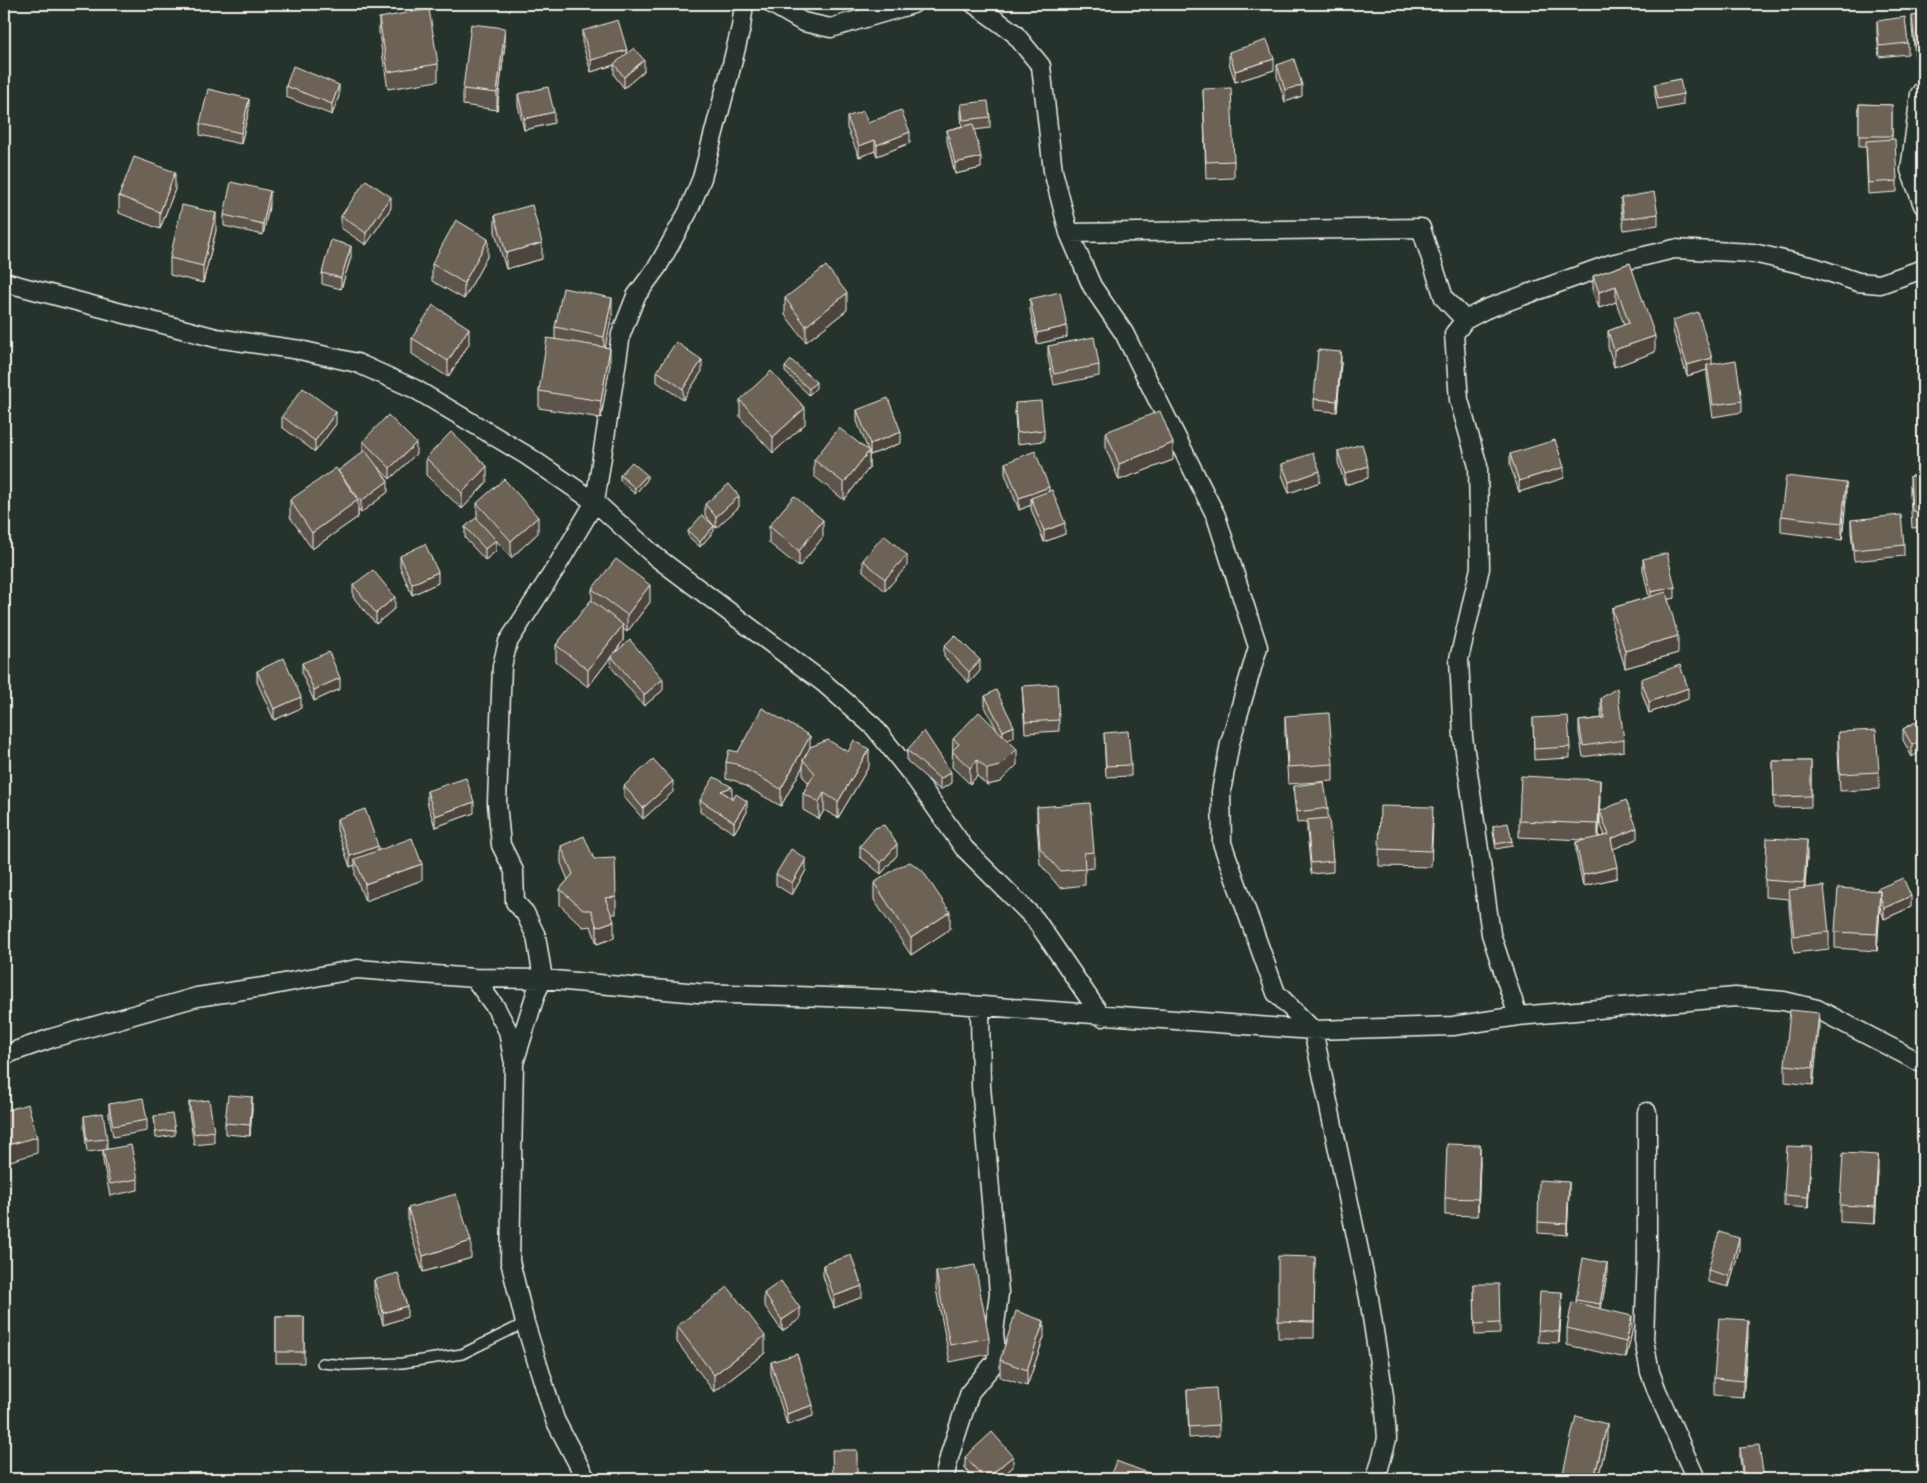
<svg xmlns="http://www.w3.org/2000/svg" width="1927" height="1483" font-family="'Architects Daughter',sans-serif">
<rect width="100%" height="100%" fill="#26332d"/>
<filter id="ink" filterUnits="userSpaceOnUse"><feTurbulence type="fractalNoise" baseFrequency=".02" numOctaves="2"/><feDisplacementMap in="SourceGraphic" scale="10" xChannelSelector="R" yChannelSelector="G"/><feConvolveMatrix kernelMatrix="1 2 1 2 8 2 1 2 1" color-interpolation-filters="sRGB"/></filter>
<g filter="url(#ink)">
<g fill="none" stroke-linecap="round" stroke-linejoin="round">
<defs>
<path id="service" d="M322 1363 347 1365 402 1363 462 1354 525 1323"/>
<path id="minor" d="M772 4 803 22 831 28 913 4
M974 4 1014 33 1041 66 1053 171 1069 233 1092 286 1124 333 1216 516 1258 647 1230 743 1221 792 1222 843 1276 993 1313 1030 1369 1298 1384 1396 1387 1439 1376 1479
M1923 90 1920 94 1910 170 1923 205
M1069 233 1421 228 1444 298 1465 320
M4 282 216 338 300 350 357 363 415 389 526 455 595 502 656 557 824 683 874 727 917 781 964 848 1035 919 1102 1017
M474 978 496 1008 508 1031 513 1059
M1518 1016 1491 934 1463 737 1459 659 1480 568 1478 466 1459 400 1454 334 1465 320 1486 309 1611 264 1674 249 1753 253 1814 267 1858 282 1880 284 1923 269
M4 1055 52 1038 197 997 263 987 357 969 474 978 543 979 698 993 888 999 1313 1030 1453 1026 1518 1016 1735 997 1784 1001 1817 1009 1923 1064
M1647 1112V1255L1644 1340 1650 1372 1657 1391 1696 1479
M586 1479 555 1420 525 1323 510 1261 514 1063 536 993 543 979 536 936 525 913 515 902 514 871 501 845 497 803 502 666 508 642 557 566 595 502 621 334 636 296 658 266 688 212 702 178 732 64 741 27 744 4
M944 1479 950 1454 970 1392 997 1360 994 1333 999 1293 981 1086 980 1006"/>
</defs>
<use href="#service" stroke="#f4f1e8" stroke-width="12"/>
<use href="#minor" stroke="#f4f1e8" stroke-width="21"/>
<use href="#service" stroke="#26332d" stroke-width="9"/>
<use href="#minor" stroke="#26332d" stroke-width="18"/>
</g>
<path fill="#5d544b" stroke="#f4f1e8" d="M1923 15V56L1915 57 1912 27V16Z
M379 18 438 64V81L388 89 379 34Z
M1877 21 1908 43V54L1879 57 1877 32Z
M582 31 627 53 644 71 624 88 614 75V65L591 72 582 42Z
M505 44 497 110 463 105V89Z
M1229 52 1274 70 1235 82 1229 63Z
M1277 65 1302 96 1285 102 1277 76Z
M1655 84 1683 94V105L1658 110 1655 95Z
M286 86 339 96 332 115 286 97Z
M1203 89 1234 161V178L1206 179Z
M518 94 554 123 524 130 518 105Z
M961 104 990 117V128L974 130 981 168 955 174 947 141V130L962 126 961 116Z
M1859 104 1892 105V140L1897 181V192L1868 194 1866 147H1859Z
M249 110 241 144 200 135V124Z
M847 117 868 123 910 143 877 156 875 151 859 157 847 128Z
M175 189 160 229 119 213V196Z
M1621 198 1658 214V225L1624 230 1621 209Z
M270 202 263 235 224 226V215Z
M391 208 366 245 341 228V216Z
M495 215 542 259 506 269 495 232Z
M216 230 203 283 170 275V258Z
M488 255 464 299 432 281V264Z
M351 257 341 289 322 284V273Z
M1630 263 1655 352 1614 367 1608 347V331L1624 325 1616 302 1599 308 1593 293V276Z
M785 298 847 310 806 342 785 315Z
M1030 299 1067 337 1037 344 1030 310Z
M612 314 605 347 610 365 601 418 539 408V391L555 339V327Z
M1673 320 1712 364 1742 401V412L1713 417 1707 376V370L1687 376 1673 331Z
M412 338 469 344 448 377 412 354Z
M1048 346 1099 365V376L1054 385 1048 357Z
M1341 363 1337 412 1314 410V399Z
M785 367 816 388 809 395 785 372Z
M657 371H702L683 400 657 382Z
M740 400 805 424 773 453 740 417Z
M1015 403 1044 430V441L1017 444 1015 414Z
M857 410 901 443 870 455 869 453V468L844 500 814 476V460L868 450 857 421Z
M282 416 336 424 315 452 282 427Z
M1106 432 1173 460 1119 480 1106 449Z
M363 441 416 454 390 479 376 465 388 492 361 513 358 509V517L312 549 290 517V500L338 471 363 452Z
M1338 451 1368 478 1345 485 1338 462Z
M1510 454 1564 478 1519 492 1510 465Z
M426 458 487 482 462 509 426 475Z
M1005 463 1049 491 1065 534 1044 542 1031 509V505L1019 510 1005 474Z
M1282 464 1320 482 1289 493 1282 475Z
M620 475 647 480 635 494 620 481Z
M1910 476H1923V527L1912 528 1910 493Z
M1846 500 1842 540 1781 532V516Z
M477 503 538 533 511 558 496 540V551L485 560 465 538V527L477 519Z
M705 504 739 507 716 528 705 515Z
M1851 520 1904 545V556L1854 561 1851 531Z
M769 526 823 537 799 567 769 543Z
M688 531H714L700 547 688 536Z
M400 556 438 583 412 595 400 567Z
M1643 559 1675 598 1668 599 1678 653 1625 668 1612 624V608L1649 597 1643 570Z
M863 560 907 566 885 591 863 571Z
M353 585 395 608 376 624 353 597Z
M592 589 650 602 627 632 623 629V641L614 654 663 690 644 706 611 667V657L588 687 556 662V645L592 600Z
M944 646 980 671 969 683 944 657Z
M302 663 340 689 314 701 302 674Z
M257 671 301 708 274 720 257 682Z
M1641 679 1688 699 1649 713 1641 690Z
M1022 686 1059 720V731L1025 733Z
M985 696 1014 737 1008 740 1017 765 1000 782 987 785 977 776 970 784 952 767 953 739 997 730 985 707Z
M1601 698 1624 740V751L1583 757 1579 733V721L1602 718 1601 710Z
M1285 716 1333 764V781L1288 784 1285 733Z
M1533 718 1570 747V758L1534 760Z
M1923 718 1912 757 1903 740V729Z
M1838 732 1879 772V789L1840 791 1838 749Z
M1104 733 1131 765V776L1106 777Z
M810 747 869 766 838 818 824 810 819 819 803 810V793L809 783 803 777V766L781 806 736 781 726 779V762L738 752Z
M907 750 951 783 940 790 907 761Z
M1773 761H1811V807L1774 808Z
M624 786 673 792 643 819 624 797Z
M1294 786 1328 808V818L1333 861V872L1311 874 1307 831V822L1297 823 1294 797Z
M427 791 474 813 435 827 427 802Z
M1600 796 1599 837 1605 836 1600 823V811L1637 839 1613 849 1617 878 1583 886 1576 853V842L1584 840 1519 837V821Z
M732 798 747 812 734 833 700 812V800Z
M1037 807 1094 852V868L1085 869V885L1060 888 1040 864 1037 824Z
M337 819 378 850 422 880 365 901 355 875V865L350 867 337 830Z
M1433 824 1431 867 1379 866V849Z
M1493 826 1512 841V846L1496 849 1493 832Z
M561 846 594 859 616 897V914H612L614 938 597 944 591 926 583 927 560 905V889L568 880 561 863Z
M860 846 897 855 881 874 860 857Z
M1807 857 1805 888 1829 932V949L1794 953 1789 907V899L1765 897V880Z
M806 870 792 895 776 885V874Z
M874 883 950 929 911 955 874 900Z
M1877 889 1911 907 1884 919 1880 907 1877 951 1835 948V932L1877 891Z
M1819 1029 1813 1085 1785 1082V1065Z
M189 1102 214 1131V1143L194 1145 189 1113Z
M109 1104 147 1120V1131L113 1137 109 1115Z
M252 1108 250 1136 225 1134V1123Z
M84 1116 107 1139V1150L138 1179V1190L110 1196 103 1161V1150L87 1152 84 1127Z
M154 1116 175 1130V1135L156 1138Z
M1811 1158 1808 1208 1784 1206V1195Z
M1480 1162 1478 1216 1445 1215V1198Z
M1878 1172 1875 1224 1840 1222V1205Z
M1569 1193 1567 1235 1538 1233V1222Z
M408 1208 471 1258 423 1272 408 1225Z
M1739 1249 1729 1287 1708 1282V1270Z
M1315 1257 1314 1338H1278V1321Z
M823 1265 862 1297 834 1308 823 1276Z
M936 1272 989 1338V1354L950 1362 936 1289Z
M1607 1274 1601 1309 1632 1332 1626 1358 1567 1345V1328L1576 1303V1300Z
M374 1280 407 1317 383 1325 374 1291Z
M1474 1284 1500 1323V1334L1475 1335Z
M764 1293 800 1319 782 1331 764 1305Z
M1562 1304 1559 1343 1538 1342V1330Z
M276 1317H304V1363H276Z
M677 1326 765 1353 714 1392 677 1342Z
M1044 1337 1027 1386 1000 1377V1360Z
M1748 1337 1743 1397 1714 1395V1378Z
M771 1362 813 1416 787 1425 771 1374Z
M1187 1390 1219 1425V1436L1189 1438Z
M1607 1440 1598 1479H1563V1473Z
M1740 1447 1764 1479H1743L1740 1459Z
M965 1457 1013 1467 999 1479H975L965 1468Z"/>
<path fill="#4c453d" stroke="#f4f1e8" d="M505 28V44L497 110V93Z
M627 50V61L591 72V60Z
M1274 59V70L1235 82V71Z
M644 60V71L624 88V77Z
M339 85V96L332 115V104Z
M1302 85V96L1285 102V90Z
M249 99V110L241 144V133Z
M554 112V123L524 130V119Z
M910 132V143L877 156V145Z
M875 140V151L859 157V146Z
M981 157V168L955 174V163Z
M175 172V189L160 229V212Z
M270 191V202L263 235V224Z
M391 197V208L366 245V233Z
M216 213V230L203 283V266Z
M488 239V255L464 299V283Z
M542 243V259L506 269V253Z
M351 246V257L341 289V278Z
M1616 286V302L1599 308V292Z
M847 293V310L806 342V326Z
M612 298V314L604 354V337Z
M1067 326V337L1037 344V333Z
M469 328V344L448 377V361Z
M1655 336V352L1614 367V350Z
M610 348V365L601 418V401Z
M1341 352V363L1337 412V401Z
M1712 358V369L1707 365V370L1687 376V365Z
M702 360V371L683 400V389Z
M816 382V388L809 395V389Z
M805 408V424L773 453V437Z
M336 412V424L315 452V441Z
M901 432V443L870 455V444Z
M416 443V454L390 479V468Z
M1173 443V460L1119 480V464Z
M869 451V468L844 500V483Z
M487 466V482L462 509V493Z
M1368 466V478L1345 485V474Z
M1564 467V478L1519 492V481Z
M1320 471V482L1289 493V482Z
M647 475V480L635 494V488Z
M388 481V492L361 513V501Z
M1846 483V500L1842 540V523Z
M1049 487V498H1031V505L1019 510V498Z
M739 496V507L716 528V517Z
M358 500V517L312 549V533Z
M538 517V533L511 558V541Z
M823 520V537L799 567V551Z
M1065 523V534L1044 542V531Z
M714 526V531L700 547V542Z
M496 540V551L485 560V549Z
M907 555V566L885 591V579Z
M438 572V583L412 595V584Z
M650 585V602L627 632V615Z
M1675 587V598L1651 603V592Z
M395 597V608L376 624V613Z
M623 625V641L588 687V670Z
M1678 636V653L1625 668V651Z
M980 660V671L969 683V672Z
M340 678V689L314 701V690Z
M663 679V690L644 706V695Z
M1688 688V699L1649 713V702Z
M301 697V708L274 720V709Z
M1014 726V737L1003 742V731Z
M810 736V752L803 760V766L781 806V789Z
M1923 739V750L1912 757V745Z
M869 749V766L838 818V802Z
M1017 749V765L1000 782 987 785V769Z
M977 760V776L970 784V768Z
M951 772V783L940 790V779Z
M1600 780V796L1598 841V824Z
M673 781V792L643 819V808Z
M732 787V798L721 791Z
M824 793V810L819 819V802Z
M747 801V812L734 833V822Z
M474 802V813L435 827V816Z
M1637 828V839L1611 850V839Z
M1807 840V857L1804 899V883Z
M897 844V855L881 874V863Z
M378 846V857L355 859V865L350 867V856Z
M806 859V870L792 895V883Z
M422 864V880L365 901V884Z
M1617 867V878L1583 886V875Z
M1880 891V908L1877 951V934Z
M1911 896V907L1884 919V908Z
M950 912V929L911 955V938Z
M614 921V938L597 944V927Z
M1819 1013V1029L1813 1085V1068Z
M252 1097V1108L250 1136V1125Z
M37 1137V1153L4 1163V1146Z
M1480 1145V1162L1478 1216V1199Z
M1811 1147V1158L1808 1208V1197Z
M1878 1155V1172L1875 1224V1207Z
M1569 1182V1193L1567 1235V1224Z
M1739 1238V1249L1729 1287V1276Z
M471 1241V1258L423 1272V1256Z
M1607 1263V1274L1600 1316V1304Z
M862 1286V1297L834 1308V1296Z
M1562 1292V1304L1559 1343V1332Z
M407 1306V1317L383 1325V1313Z
M800 1308V1319L782 1331V1320Z
M1632 1316V1332L1626 1358V1342Z
M1748 1320V1337L1743 1397V1381Z
M1044 1321V1337L1027 1386V1370Z
M765 1336V1353L714 1392V1375Z
M813 1405V1416L787 1425V1414Z
M1607 1424V1440L1598 1479H1594Z
M1013 1456V1467L999 1479H986Z"/>
<path fill="#6c6257" stroke="#f4f1e8" d="M429 9 438 64 388 72 379 18Z
M1923 15V45L1915 46 1912 16Z
M1905 17 1908 43 1879 46 1877 21Z
M618 20 627 50 591 60 582 31Z
M471 24 505 28 497 93 463 89Z
M1267 40 1274 59 1235 71 1229 52Z
M634 48 644 60 624 77 614 64Z
M1294 59 1302 85 1285 90 1277 65Z
M293 66 339 85 332 104 286 86Z
M1680 79 1683 94 1658 99 1655 84Z
M548 87 554 112 524 119 518 94Z
M1231 88 1234 161 1206 162 1203 89Z
M208 89 249 99 241 133 200 124Z
M988 101 990 117 963 120 961 104Z
M1859 104 1892 105V136H1859Z
M901 110 910 132 877 145 875 140 859 146 847 117 863 111 868 123Z
M973 124 981 157 955 163 947 130Z
M1895 139 1897 181 1868 183 1866 141Z
M134 157 175 172 160 212 119 196Z
M366 180 391 197 366 233 341 216Z
M231 182 270 191 263 224 224 215Z
M1654 192 1658 214 1624 219 1621 198Z
M182 205 216 213 203 266 170 258Z
M532 205 542 243 506 253 495 215Z
M456 220 488 239 464 283 432 264Z
M331 240 351 246 341 278 322 273Z
M1630 263 1655 336 1614 350 1608 331 1629 323 1616 286 1599 292 1593 276Z
M826 266 847 293 806 326 785 298Z
M563 288 612 298 604 337 555 327Z
M1060 292 1067 326 1037 333 1030 299Z
M433 305 469 328 448 361 412 338Z
M1698 312 1712 358 1687 365 1673 320Z
M1094 337 1099 365 1054 374 1048 346Z
M547 338 610 348 601 401 539 391Z
M676 342 702 360 683 389 657 371Z
M1318 350 1341 352 1337 401 1314 399Z
M791 360 816 382 809 389 785 367Z
M1736 360 1742 401 1713 405 1707 365Z
M771 371 805 408 773 437 740 400Z
M303 388 336 412 315 441 282 416Z
M888 398 901 432 870 444 857 410Z
M1041 401 1044 430 1017 433 1015 403Z
M1160 411 1173 443 1119 464 1106 432Z
M388 415 416 443 390 468 363 441Z
M839 428 869 451 844 483 814 460Z
M451 432 487 466 462 493 426 458Z
M1555 440 1564 467 1519 481 1510 454Z
M1362 444 1368 466 1345 474 1338 451Z
M365 450 388 481 361 501 338 471Z
M1035 451 1049 487 1019 498 1005 463Z
M1313 453 1320 471 1289 482 1282 464Z
M632 462 647 475 635 488 620 475Z
M336 468 358 500 312 533 290 500Z
M1786 476 1846 483 1842 523 1781 516Z
M1910 476H1923V511H1912Z
M504 479 538 517 511 541 477 503Z
M729 484 739 496 716 517 705 504Z
M1052 490 1065 523 1044 531 1031 498Z
M794 496 823 520 799 551 769 526Z
M702 515 714 526 700 542 688 531Z
M1901 515 1904 545 1854 550 1851 520Z
M476 518 496 540 485 549 465 527Z
M884 535 907 555 885 579 863 560Z
M425 544 438 572 412 584 400 556Z
M1667 553 1675 587 1651 592 1643 559Z
M616 559 650 585 627 615 592 589Z
M373 570 395 597 376 613 353 585Z
M1666 592 1678 636 1625 651 1612 608Z
M591 600 623 625 588 670 556 645Z
M955 635 980 660 969 672 944 646Z
M630 640 663 679 644 695 611 656Z
M329 652 340 678 314 690 302 663Z
M284 658 301 697 274 709 257 671Z
M1680 665 1688 688 1649 702 1641 679Z
M1057 684 1059 720 1025 722 1022 686Z
M1617 688 1624 740 1583 746 1579 721 1604 718 1601 698Z
M996 690 1014 726 1003 731 985 696Z
M762 708 810 736 781 789 736 764 726 762 729 750 738 752Z
M979 712 1017 749 1000 766 987 769 977 760 970 768 952 751 959 744 953 739Z
M1329 713 1333 764 1288 767 1285 716Z
M1568 716 1570 747 1534 749 1533 718Z
M1923 718V739L1912 745 1903 729Z
M1876 730 1879 772 1840 774 1838 732Z
M924 731 951 772 940 779 907 750Z
M1128 731 1131 765 1106 766 1104 733Z
M828 740 848 752 854 740 869 749 838 802 824 793 819 802 803 793 815 773 803 760 810 747Z
M653 759 673 781 643 808 624 786Z
M1773 761H1811V796L1774 797Z
M1521 776 1600 780 1598 824 1519 821Z
M714 777 732 787 721 791 733 799 736 794 747 801 734 822 700 800Z
M466 778 474 802 435 816 427 791Z
M1324 782 1328 808 1297 812 1294 786Z
M1626 800 1637 828 1611 839 1617 867 1583 875 1576 842 1609 835 1600 811Z
M1090 803 1094 852 1084 853 1085 869 1060 871 1040 848 1037 807Z
M1380 806 1433 807 1431 851 1379 849Z
M365 809 378 846 350 856 337 819Z
M1329 818 1333 861 1311 863 1307 820Z
M1508 823 1512 841 1496 844 1493 826Z
M884 825 897 844 881 863 860 846 875 828Z
M584 836 594 859 615 858 616 897 605 898 614 921 597 927 591 910H583L560 889 573 874 561 846Z
M412 838 422 864 365 884 355 859Z
M1767 838 1807 840 1804 883 1765 880Z
M791 849 806 859 792 883 776 874Z
M910 862 922 870 950 912 911 938 874 883 898 867Z
M1903 878 1911 896 1884 908 1880 896V891H1878L1877 889Z
M1824 886 1829 932 1794 936 1789 890Z
M1838 888 1880 891 1877 934 1835 932Z
M1790 1010 1819 1013 1813 1068 1785 1065Z
M228 1095 252 1097 250 1125 225 1123Z
M143 1098 147 1120 113 1126 109 1104Z
M209 1100 214 1131 194 1134 189 1102Z
M28 1104 37 1137 4 1146V1111Z
M103 1113 107 1139 87 1141 84 1116Z
M172 1114 175 1130 156 1132 154 1116Z
M1447 1144 1480 1145 1478 1199 1445 1198Z
M131 1145 138 1179 110 1184 103 1150Z
M1787 1146 1811 1147 1808 1197 1784 1195Z
M1843 1153 1878 1155 1875 1207 1840 1205Z
M1539 1180 1569 1182 1567 1224 1538 1222Z
M456 1194 471 1241 423 1256 408 1208Z
M1719 1232 1739 1238 1729 1276 1708 1270Z
M851 1255 862 1286 834 1296 823 1265Z
M1278 1256 1315 1257 1314 1322 1278 1321Z
M1583 1258 1607 1263 1600 1304 1576 1300Z
M975 1265 989 1338 950 1345 936 1272Z
M398 1273 407 1306 383 1313 374 1280Z
M781 1281 800 1308 782 1320 764 1293Z
M1474 1284H1499L1500 1323 1475 1324Z
M728 1287 765 1336 714 1375 677 1326Z
M1540 1291 1562 1292 1559 1332 1538 1330Z
M1572 1302 1632 1316 1626 1342 1567 1328Z
M1016 1311 1044 1321 1027 1370 1000 1360Z
M276 1317H304V1352H276Z
M1719 1318 1748 1320 1743 1381 1714 1378Z
M797 1354 813 1405 787 1414 771 1362Z
M1216 1388 1219 1425 1189 1427 1187 1390Z
M1576 1416 1607 1424 1594 1479H1590L1563 1473Z
M992 1432 1013 1456 986 1479H985L965 1457Z
M1759 1445 1764 1479H1744L1740 1447Z
M832 1450H857V1479H833Z
M1116 1461 1151 1474 1149 1479H1109Z"/>
</g>
<rect width="1927" height="1483" fill="none" stroke="#26332d" stroke-width="20"/>
<rect x="10" y="10" width="1907" height="1463" fill="none" stroke="#f4f1e8" stroke-width="2" filter="url(#ink)"/>
</svg>
